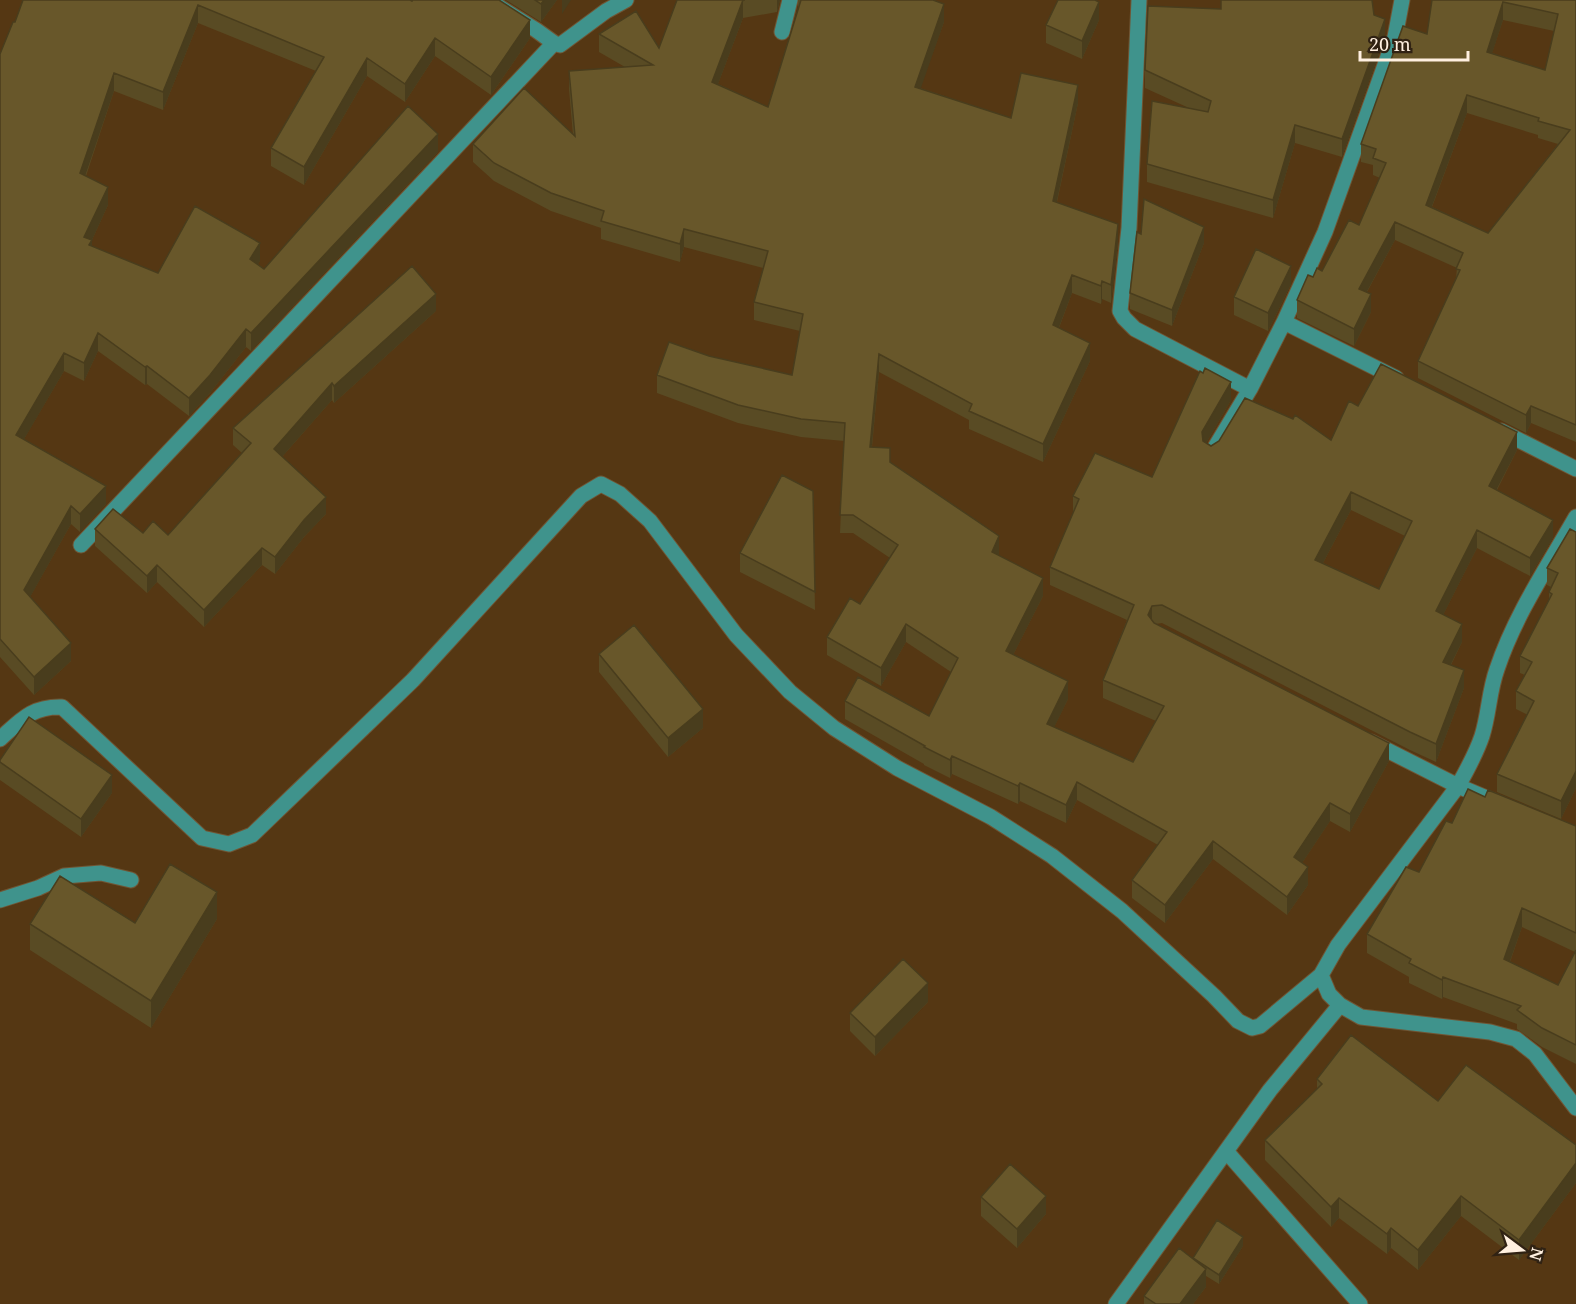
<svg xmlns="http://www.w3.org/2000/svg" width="1576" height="1304" font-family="'Noto Serif',serif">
<rect width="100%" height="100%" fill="#553713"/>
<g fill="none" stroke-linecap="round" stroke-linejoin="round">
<defs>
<path id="minor" d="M488 0 536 30 554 43 560 45 606 11 626 0
M1139 0 1129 228 1120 311 1124 318 1135 329 1250 389
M782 32 790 0
M1284 322 1396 378
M1501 431 1576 469
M1211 454 1250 389 1284 322 1325 232 1395 37 1402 0
M81 545 554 43
M0 739C21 720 32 706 62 707L202 838 229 844 252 835 413 680 581 496 601 484 620 494 650 521 736 635 790 692 834 728 897 768 991 817 1052 856 1122 911 1214 996 1238 1021 1252 1028 1260 1026 1321 975
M1371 742 1458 786 1338 945 1321 975 1329 994 1340 1005 1361 1017 1490 1032 1516 1039 1535 1054 1576 1108
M1503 805 1458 786C1467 770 1476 754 1482 736 1489 714 1489 691 1497 669 1515 615 1548 566 1576 517
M0 900 38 888 64 876 101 873 131 880
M1226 1151 1360 1304
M1116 1304 1270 1090 1340 1005"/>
</defs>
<use href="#minor" stroke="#705534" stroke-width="17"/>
<use href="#minor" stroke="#3f938c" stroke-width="15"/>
</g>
<path fill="#594b24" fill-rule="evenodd" d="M23 0 412 1 530 38 491 95 435 56 405 102 367 76 304 185 271 166V148L316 71 198 23 163 110 114 91 86 176 108 205 92 240V246L158 273 260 261 258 264 264 269 438 152 251 351 246 347 210 393 189 416 147 384 145 385 98 351 84 381 64 371 24 439 106 504 80 532 71 524 30 597 71 661 34 695 0 657V54L15 22Z
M506 0H557L541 22Z
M677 0H780L777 12 743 18 718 84 768 107 798 8V0H933L944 22 920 88 1011 118 1078 103 1057 202 1118 242 1111 303 1102 299 1101 304 1072 293 1059 328 1090 361 1043 462 969 429V420L879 372 872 447 999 554V556L1043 596 1013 655 1068 699 1054 727 1133 762 1156 721 1103 698V680L1127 620 1050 585V567L1073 514V496L1152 477 1231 400 1206 443 1211 446 1331 440 1358 406 1517 450 1497 490 1553 538 1530 576 1477 548 1443 615 1462 642 1451 665 1464 688 1436 762 1410 750 1162 623 1156 624 1389 761 1350 832 1330 821 1302 863 1308 885 1287 915 1213 859 1165 923 1132 898V880L1158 845 1077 800 1066 823 1020 801 1018 804 952 774 950 778 924 765V764L845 719V701L929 716 951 672 906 642 881 686 827 655V637L860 604 890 558 853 533H840L844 441 801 437 738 423 657 393V375L709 356 792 375 800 331 754 320V302L763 268 684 247 680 262 601 239V228L551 211 494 181 473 162V144L573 135 569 89V71L625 67 599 52V34L659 48ZM1351 510 1405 536 1379 589 1323 563Z
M1432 0H1576V442L1531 423 1526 433 1418 378V361L1456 278 1457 268 1395 240 1367 292 1371 312 1354 346 1297 318V300L1313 277 1322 271 1359 225 1380 178 1373 175V165L1361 162V144L1427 34ZM1503 20 1554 31 1545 70 1492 53ZM1467 113 1538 135V138L1558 144 1488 233 1432 207Z
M1374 15 1385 37 1342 157 1295 143 1273 218 1147 182V164L1189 108 1145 88V70Z
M1099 20 1082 59 1046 43V25Z
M1141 234 1204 243 1172 326 1130 309V293Z
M1291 284 1268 331 1234 315V297Z
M436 311 334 403 332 400 282 457 326 514 304 537 275 574 262 565 204 627 157 582 147 593 95 546V529L168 535 242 453 233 445V428Z
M813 491 815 610 740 572V553Z
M1576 532V788L1561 819 1497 792V774L1528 715 1516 709V691L1525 675 1520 673V656L1549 600V592L1551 587 1547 585V568Z
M599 654 703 728 668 757 599 672Z
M0 760 112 793 81 837 0 780Z
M1485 797 1576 826V1064L1542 1047 1517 1029V1024L1443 997 1442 999 1409 983V977L1367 953V934L1419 872 1452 823ZM1522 927 1575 952 1558 985 1510 962Z
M217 919 151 1028 30 950V924L135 923Z
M928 1002 875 1056 850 1031V1013Z
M1317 1079 1438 1101 1576 1145V1183L1519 1260 1461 1216 1418 1270 1391 1248 1387 1254 1339 1218 1331 1227 1265 1160V1140L1317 1089Z
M981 1197 1046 1214 1017 1248 981 1216Z
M1243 1246 1219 1284 1206 1276V1287L1193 1304H1144V1296L1193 1259Z"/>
<path fill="#493d1d" d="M544 0H557L541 22V4Z
M562 0H571L562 14Z
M743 0V18L712 100V82Z
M777 0H780L777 12Z
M1099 2V20L1082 59V41Z
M1503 2V20L1487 69V52Z
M944 4V22L915 105V87Z
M198 5V23L163 110V92Z
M1385 19V37L1342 157V139Z
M530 20V38L491 95V77Z
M435 38V56L405 102V84Z
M367 58V76L304 185V167Z
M114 73V91L80 191V173Z
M1078 85V103L1053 219V201Z
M1467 95V113L1426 222V205Z
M1295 125V143L1273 218V200Z
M438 134V152L251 351V333Z
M108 187V205L92 240V258L84 237Z
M1395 222V240L1359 306V289Z
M1118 224V242L1111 303V285Z
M1204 227V243L1172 326V310Z
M684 229V247L680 262V244Z
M260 243V261L250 277V259Z
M1291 266V284L1268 331V313Z
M1072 275V293L1053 343V325Z
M1102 281V299L1101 304V286Z
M436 294V311L334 403V386Z
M1371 294V312L1354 346V329Z
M246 329V347L210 393 189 416V398Z
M98 333V351L84 381V363Z
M1090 343V361L1043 462V444Z
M64 353V371L16 453V435Z
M879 354V372L870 465V447Z
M147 366V384L145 385V367Z
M1231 382V400L1202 450V432Z
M332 383V400L274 466V449Z
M1531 406V423L1526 433V415Z
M1517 432V450L1489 504V486Z
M106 486V504L80 532V514Z
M1351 492V510L1315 578V560Z
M326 497V514L304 537 275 574V557L304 520Z
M71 506V524L24 608V590Z
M1553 520V538L1530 576V558Z
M1477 530V548L1436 629V611Z
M999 536V554L992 570V552Z
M262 548V565L204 627V610Z
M157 565V582L147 593V576Z
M1043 578V596L1006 669V651Z
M1152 606V624L1148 615Z
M906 624V642L881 686V668Z
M1462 624V642L1443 680V662Z
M71 643V661L34 695V677Z
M1464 670V688L1436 762V744Z
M1068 681V699L1047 742V724Z
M703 709V728L668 757V738Z
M1389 743V761L1350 832V814Z
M952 756V774L950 778V760Z
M1576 771V788L1561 819V801Z
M112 775V793L81 837V819Z
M1077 782V800L1066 823V805Z
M1020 783V801L1018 804V786Z
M1330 803V821L1294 875V857Z
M1213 841V859L1165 923V905Z
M1308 867V885L1287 915V897Z
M217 892V919L151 1028V1001Z
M1522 908V927L1504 978V959Z
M1443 977V997L1442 999V980Z
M928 983V1002L875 1056V1037Z
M1576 1163V1183L1519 1260V1240Z
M1046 1196V1214L1017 1248V1229Z
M1461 1196V1216L1418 1270V1250Z
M1339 1198V1218L1331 1227V1207Z
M1391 1228V1248L1387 1254V1234Z
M1243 1237V1246L1219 1284V1275Z
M1206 1269V1287L1193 1304H1180Z"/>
<path fill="#68572a" stroke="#493d1d" stroke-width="1.5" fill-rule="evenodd" d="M23 0H410L412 1 413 0H499L530 20 491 77 435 38 405 84 367 58 304 167 271 148 324 57 198 5 163 92 114 73 80 173 108 187 84 237 92 240 89 245 158 273 195 206 260 243 250 259 264 269 408 106 438 134 251 333 246 329 210 375 189 398 147 366 145 367 98 333 84 363 64 353 16 435 106 486 80 514 71 506 24 590 71 643 34 677 0 639V54L13 22H15Z
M535 0H544L541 4Z
M677 0H745H743L712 82 768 107 801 0H933L944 4 915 87 1011 118 1021 73 1078 85 1053 201 1118 224 1111 285 1102 281 1101 286 1072 275 1053 325 1090 343 1043 444 969 411 972 404 879 354 870 447 890 448V462L999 536 992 552 1043 578 1006 651 1068 681 1047 724 1133 762 1164 706 1103 680 1134 605 1050 567 1079 499 1073 496 1095 453 1152 477 1200 371 1203 373 1205 368 1231 382 1202 432 1203 441 1211 446 1219 441 1245 398 1293 419 1295 415 1331 440 1349 401 1358 406 1381 364 1517 432 1489 486 1553 520 1530 558 1477 530 1436 611 1462 624 1443 662 1464 670 1436 744 1410 732 1162 605 1152 606 1148 615 1154 623 1389 743 1350 814 1330 803 1294 857 1308 867 1287 897 1213 841 1165 905 1132 880 1167 832 1077 782 1066 805 1020 783 1018 786 952 756 950 760 924 747 925 746 845 701 858 677 929 716 958 658 906 624 881 668 827 637 850 598 860 604 898 545 853 515H840L845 423 801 419 738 405 657 375 669 342 709 356 792 375 803 314 754 302 768 251 684 229 680 244 601 221 604 211 551 193 494 163 473 144 524 88 575 136 569 71 653 65 599 34 636 11 659 48ZM1351 492 1412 521 1379 589 1315 560Z
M1058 0H1095L1099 2 1082 41 1046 25Z
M1221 0H1372L1374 15 1385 19 1342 139 1295 125 1273 200 1147 164 1152 101 1208 112 1211 101 1145 70 1148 6 1221 9Z
M1432 0H1576V425L1531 406 1526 415 1418 361 1460 270 1456 269 1463 253 1395 222 1359 289 1371 294 1354 329 1297 300 1308 275 1313 277 1317 268 1322 271 1349 220 1359 225 1386 163 1373 158 1376 149 1361 144 1403 26 1427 34ZM1503 2 1558 14 1545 70 1487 52ZM1467 95 1539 118 1538 121 1570 130 1488 233 1426 205Z
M1144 199 1204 227 1172 310 1130 293 1137 232 1141 234Z
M1256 249 1291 266 1268 313 1234 297Z
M412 266 436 294 334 386 332 383 274 449 326 497 304 520 275 557 262 548 204 610 157 565 147 576 95 529 113 509 143 533 153 521 168 535 251 443 233 428Z
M782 475 813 491 815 592 740 553Z
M1570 529 1576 532V771L1561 801 1497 774 1534 701 1516 691 1532 662 1520 656 1552 594 1549 592 1558 573 1547 568Z
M634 625 703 709 668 738 599 654Z
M29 717 112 775 81 819 0 762V760Z
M1468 789 1485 797 1488 790 1576 826V933L1522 908 1504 959 1558 985 1576 950V1045L1542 1028 1517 1010 1521 1006 1443 977 1442 980 1409 963 1411 959 1367 934 1406 867 1419 872 1446 821 1452 823Z
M170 864 217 892 151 1001 30 924 60 876 135 923Z
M903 959 928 983 875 1037 850 1013Z
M1351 1035 1438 1101 1466 1065 1576 1145V1163L1519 1240 1461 1196 1418 1250 1391 1228 1387 1234 1339 1198 1331 1207 1265 1140 1322 1084 1317 1079Z
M1010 1164 1046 1196 1017 1229 981 1197Z
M1217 1220 1243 1237 1219 1275 1193 1258Z
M1179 1248 1206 1269 1180 1304H1156L1144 1296Z"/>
<g transform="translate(1522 1250) rotate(106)" stroke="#302213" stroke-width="4.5" paint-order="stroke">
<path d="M0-4.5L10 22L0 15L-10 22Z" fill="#fff0e0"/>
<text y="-9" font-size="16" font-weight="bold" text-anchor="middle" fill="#fff0e0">N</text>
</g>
<path d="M1360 51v9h108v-9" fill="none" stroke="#fff0e0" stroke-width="3"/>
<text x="1369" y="51" font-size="18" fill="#fff0e0" stroke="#302213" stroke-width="4.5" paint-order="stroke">20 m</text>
</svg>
